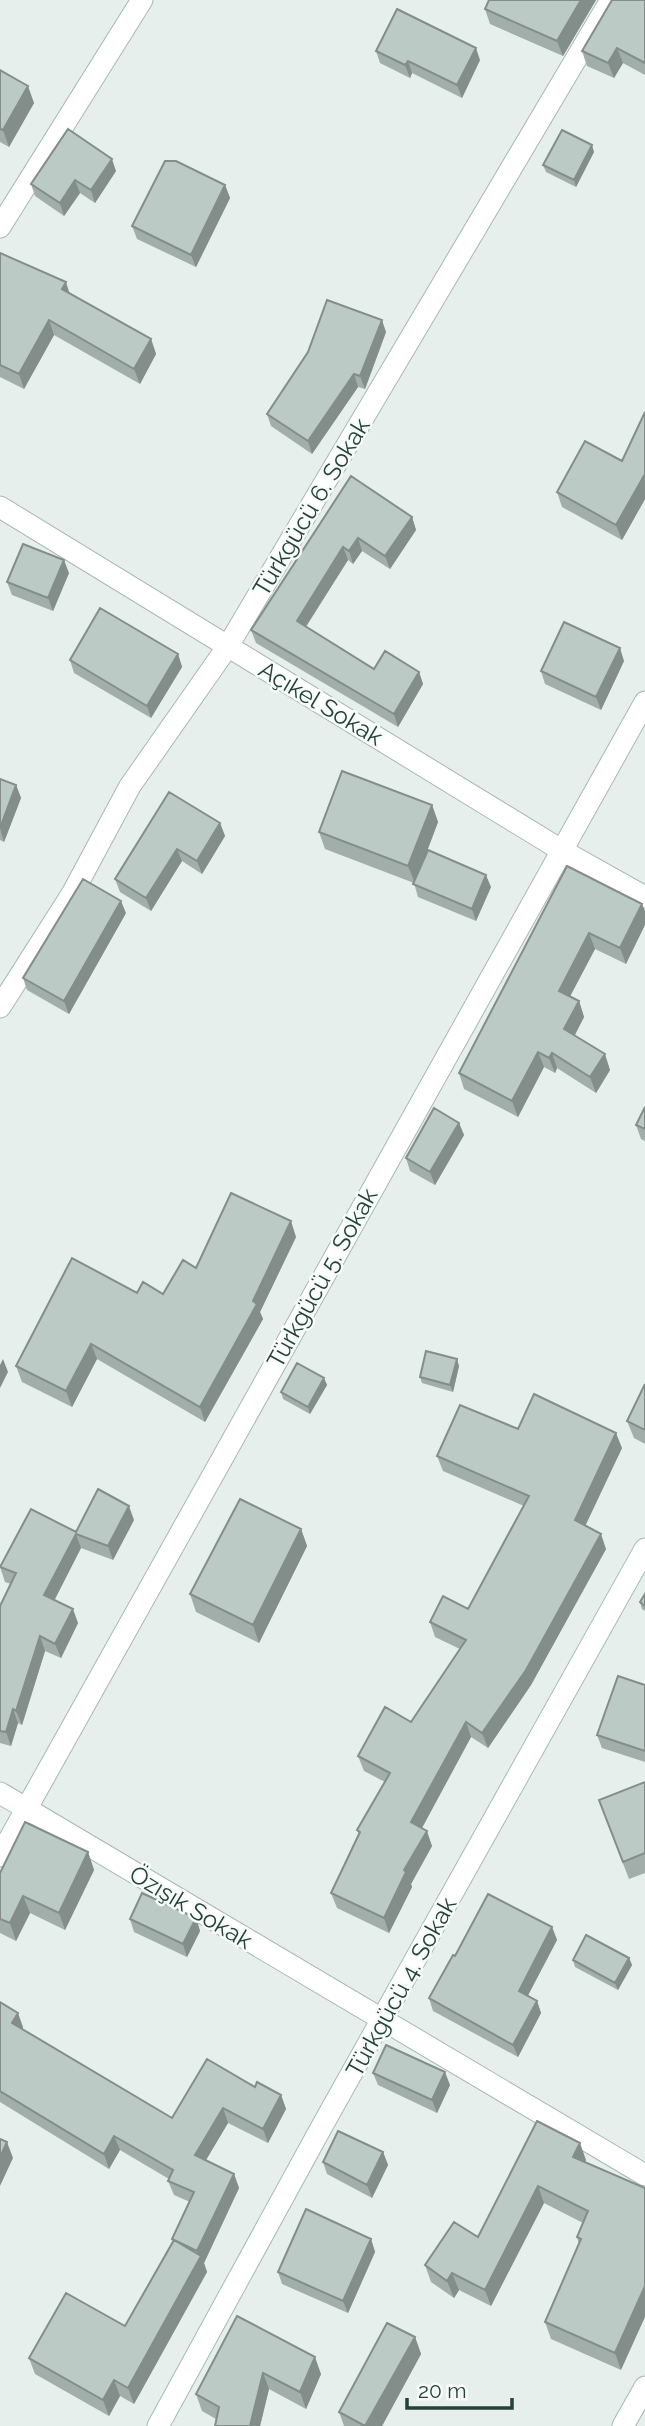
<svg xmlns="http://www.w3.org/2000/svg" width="645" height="2426" font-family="Raleway,sans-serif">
<rect width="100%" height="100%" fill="#e6efeb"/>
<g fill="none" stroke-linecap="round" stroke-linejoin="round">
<defs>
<path id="minor" d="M0 227 142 0
M0 507 561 850 645 897
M0 1007 72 894 130 786 228 646 611 0
M0 1793 645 2175
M0 1856 645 702
M623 2426 645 2387"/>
<path id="secondary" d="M158 2426 321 2128 645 1549"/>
</defs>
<use href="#minor" stroke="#a8b8b2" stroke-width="23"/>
<use href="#secondary" stroke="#a4bbb3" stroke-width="23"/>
<use href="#minor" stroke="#fff" stroke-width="21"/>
<use href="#secondary" stroke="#fff" stroke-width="21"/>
</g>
<path fill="#a1aea9" d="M596 0 563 56 490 24 485 9Z
M645 0V75L623 63 614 78 587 66 582 51Z
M376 51 480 60 462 98 412 73 410 78 380 63Z
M0 70 34 103 9 147 0 142Z
M594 152 576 187 546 172 543 165Z
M116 171 95 203 80 193 64 216 35 196 31 184Z
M225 185 230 198 196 267 137 239 132 226Z
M0 253 151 339 156 354 140 384 54 335 24 389 0 377Z
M386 332 365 389 358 387 312 454 271 426 267 414Z
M645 412V499L622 540 562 507 557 492 622 461Z
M351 476 412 517 416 530 390 569 362 551 353 564 348 560 306 627 374 669 419 672 423 684 398 727 256 643 251 630Z
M69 573 53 611 12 595 7 582Z
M178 654 182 667 151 718 74 673 70 660Z
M624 661 601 710 545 684 541 671Z
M0 779 16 785 21 798 4 842 0 840Z
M432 805 438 822 424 859 491 887 476 921 418 897 414 883 325 849 319 832Z
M220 823 225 836 202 874 182 861 151 911 120 892 115 879Z
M567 866 642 904 626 964 595 949 570 996 579 1001 584 1017 575 1035 610 1070 596 1093 557 1068 555 1073 544 1067 518 1117 464 1089 459 1073Z
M126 913 69 1014 27 990 23 978Z
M645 1107V1141L641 1139 636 1125Z
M459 1123 464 1135 435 1185 410 1171 406 1158Z
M296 1237 260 1312 263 1319 205 1422 97 1359 72 1407 22 1382 16 1366 137 1293 163 1294 196 1268Z
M459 1366 453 1392 422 1383 420 1377Z
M324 1378 327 1385 310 1414 283 1399 281 1392Z
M645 1384V1444L634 1438 627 1421Z
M518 1429 622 1448 585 1525 606 1549 531 1685 488 1748 471 1737 422 1828 432 1846 411 1884 412 1887 389 1933 337 1908 331 1893 359 1835 357 1830 385 1782 364 1771 358 1756 411 1722 460 1649 435 1637 430 1622 468 1609 524 1506 443 1471 437 1456Z
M134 1520 113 1560 81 1548 54 1600 78 1623 61 1658 45 1651 22 1725 18 1723 11 1746 0 1743V1606L11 1584 5 1582 0 1567 76 1532Z
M301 1529 307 1546 259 1643 196 1612 190 1594Z
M645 1594V1611L642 1609 640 1602Z
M645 1685V1762L602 1748 597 1735Z
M645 1782V1873L629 1879 605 1817Z
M88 1852 94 1870 65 1930 30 1913 16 1941 0 1933V1873Z
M196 1918 200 1931 187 1957 134 1932 130 1919Z
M552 1927 557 1940 528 1995 537 2001 541 2013 518 2057 433 2011 429 1998 455 1956Z
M629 1958 632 1965 618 1990 575 1967 573 1960Z
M0 2002 23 2027 22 2030 172 2118 255 2087 281 2095 286 2109 268 2143 228 2123 206 2160 234 2174 239 2188 204 2263 207 2272 134 2404 120 2396 109 2416 35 2374 29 2358 125 2326 173 2241 172 2239 190 2202 174 2195 168 2181 169 2179 120 2150 109 2169 0 2102Z
M373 2073 450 2085 437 2113 378 2085Z
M537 2121 586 2160 585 2162 621 2370 551 2339 545 2322 579 2244 577 2237 583 2223 544 2203 491 2306 459 2290 454 2298 431 2282 425 2265 478 2237Z
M383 2152 388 2165 372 2198 327 2174 323 2162Z
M371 2239 375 2252 348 2313 282 2284 278 2272Z
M237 2316 321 2374 306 2409 269 2389 260 2426H215L216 2419 202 2411 196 2394Z
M415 2337 421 2354 382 2426H344L339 2412Z"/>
<path fill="#838d89" d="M581 0H596L563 56 557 41Z
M476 48 480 60 462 98 457 85Z
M617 48 623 63 614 78 608 63Z
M408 61 412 73 410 78 405 65Z
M28 86 34 103 9 147 3 130Z
M592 145 594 152 576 187 574 180Z
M112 159 116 171 95 203 91 190Z
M75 180 80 193 64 216 60 203Z
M225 185 230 198 196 267 191 255Z
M66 282 71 298 62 289Z
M49 320 54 335 24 389 19 374Z
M382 320 386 332 365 389 360 376Z
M151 339 156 354 140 384 134 369Z
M354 374 358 387 312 454 308 441Z
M645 474V499L622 540 616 525Z
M412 517 416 530 390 569 385 556Z
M358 538 362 551 353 564 349 551Z
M343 547 348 560 301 634 297 621Z
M64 560 69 573 53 611 48 598Z
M620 648 624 661 601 710 596 697Z
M178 654 182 667 151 718 147 706Z
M419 672 423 684 398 727 394 714Z
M16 785 21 798 4 842 0 828Z
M432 805 438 822 415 883 408 866Z
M220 823 225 836 202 874 197 861Z
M177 849 182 861 151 911 146 898Z
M486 875 491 887 476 921 472 909Z
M121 901 126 913 69 1014 64 1001Z
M642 904 645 911V925L626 964 620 948Z
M589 933 595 949 565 1006 559 991Z
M579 1001 584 1017 570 1044 564 1029Z
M538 1052 544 1067 518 1117 512 1101Z
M552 1053 557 1068 555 1073 549 1058Z
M605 1054 610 1070 596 1093 590 1077Z
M459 1123 464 1135 435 1185 430 1172Z
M291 1221 296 1237 260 1312 263 1319 205 1422 200 1407 253 1301Z
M91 1344 97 1359 72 1407 66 1391Z
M3 1359 8 1372 0 1388V1365Z
M457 1359 459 1366 453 1392 450 1385Z
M324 1378 327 1385 310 1414 308 1407Z
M616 1433 622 1448 581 1535 575 1520Z
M129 1506 134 1520 113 1560 108 1546Z
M301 1529 307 1546 259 1643 253 1625Z
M76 1534 81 1548 50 1609 44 1595Z
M601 1534 606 1549 531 1685 488 1748 482 1733Z
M73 1609 78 1623 61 1658 55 1644Z
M40 1636 45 1651 22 1725 16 1711Z
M13 1709 18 1723 11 1746 6 1732Z
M466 1722 471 1737 417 1837 411 1822Z
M427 1831 432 1846 411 1884 412 1887 389 1933 384 1918 404 1870Z
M88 1852 94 1870 65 1930 59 1913Z
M23 1896 30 1913 16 1941 10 1923Z
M196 1918 200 1931 187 1957 183 1944Z
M552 1927 557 1940 524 2003 519 1991Z
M629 1958 632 1965 618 1990 615 1983Z
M537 2001 541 2013 518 2057 513 2045Z
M18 2013 23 2027 17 2038 12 2023Z
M445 2072 450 2085 437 2113 432 2100Z
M281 2095 286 2109 268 2143 263 2129Z
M223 2108 228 2123 200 2170 195 2155Z
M114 2136 120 2150 109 2169 104 2154Z
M7 2142 13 2158 0 2186V2157Z
M580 2143 586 2160 579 2173 573 2157Z
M383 2152 388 2165 372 2198 367 2185Z
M234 2174 239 2188 204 2263 207 2272 134 2404 128 2388 200 2258 197 2251Z
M538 2186 544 2203 491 2306 485 2290Z
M371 2239 375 2252 348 2313 343 2301Z
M452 2273 459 2290 454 2298 447 2281Z
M645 2286V2317L621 2370 615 2353Z
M415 2337 421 2354 382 2426H366Z
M315 2357 321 2374 306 2409 300 2392Z
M263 2373 269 2389 260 2426H250Z
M114 2380 120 2396 109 2416 103 2400Z"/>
<path fill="#bbcac4" stroke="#838d89" stroke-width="2" d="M489 0H581L557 41 485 9Z
M612 0H645V63L617 48 608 63 582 51Z
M397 9 476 48 457 85 408 61 405 65 376 51Z
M0 70 28 86 3 130 0 129Z
M68 129 112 159 91 190 75 180 60 203 31 184Z
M562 130 592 145 574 180 543 165Z
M165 161H176L225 185 191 255 132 226Z
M0 253 66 282 62 289 151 339 134 369 49 320 19 374 0 365Z
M327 300 382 320 360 376 354 374 308 441 267 414 308 352Z
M645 412V474L616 525 557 492 585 441 622 461Z
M351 476 412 517 385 556 358 538 349 551 343 547 297 621 374 669 385 651 419 672 394 714 251 630Z
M23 544 64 560 48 598 7 582Z
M100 608 178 654 147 706 70 660Z
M564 622 620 648 596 697 541 671Z
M342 771 432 805 408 866 319 832Z
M0 779 16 785 0 828Z
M169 792 220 823 197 861 177 849 146 898 115 879Z
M428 850 486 875 472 909 413 884Z
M567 866 642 904 620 948 589 933 559 991 579 1001 564 1029 605 1054 590 1077 552 1053 549 1058 538 1052 512 1101 459 1073Z
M83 879 121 901 64 1001 23 978Z
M645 1107V1129L636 1125Z
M434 1108 459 1123 430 1172 406 1158Z
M231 1193 291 1221 253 1301 257 1304 200 1407 91 1344 66 1391 16 1366 72 1258 137 1293 143 1282 163 1294 183 1260 196 1268Z
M426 1351 457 1359 450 1385 420 1377Z
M297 1363 324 1378 308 1407 281 1392Z
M645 1384V1430L627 1421Z
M534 1394 616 1433 575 1520 601 1534 526 1670 482 1733 466 1722 411 1822 427 1831 404 1870 406 1872 384 1918 331 1893 360 1832 357 1830 390 1773 358 1756 385 1707 411 1722 466 1640 430 1622 443 1596 468 1609 529 1496 437 1456 460 1405 518 1429Z
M98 1489 129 1506 108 1546 76 1534 44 1595 73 1609 55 1644 40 1636 16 1711 13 1709 6 1732 0 1731V1606L16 1573 0 1567 31 1509 76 1532Z
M240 1499 301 1529 253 1625 190 1594Z
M645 1594V1606L640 1602Z
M618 1676 645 1685V1751L597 1735Z
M645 1782V1853L623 1862 599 1800Z
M25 1822 88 1852 59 1913 23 1896 10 1923 0 1919V1873Z
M142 1893 196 1918 183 1944 130 1919Z
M488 1894 552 1927 519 1991 537 2001 513 2045 429 1998 453 1955 455 1956Z
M586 1935 629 1958 615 1983 573 1960Z
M0 2002 18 2013 12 2023 172 2118 207 2059 255 2087 257 2082 281 2095 263 2129 223 2108 195 2155 234 2174 197 2251 172 2239 194 2192 168 2181 173 2170 114 2136 104 2154 0 2091Z
M386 2045 445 2072 432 2100 373 2073Z
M537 2121 580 2143 573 2157 645 2188V2286L615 2353 545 2322 581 2239 577 2237 588 2211 538 2186 485 2290 452 2273 447 2281 425 2265 454 2222 478 2237Z
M338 2131 383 2152 367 2185 323 2162Z
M0 2139 7 2142 0 2157Z
M306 2209 371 2239 343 2301 278 2272Z
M174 2240 201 2256 128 2388 114 2380 103 2400 29 2358 66 2293 125 2326Z
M237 2316 315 2357 300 2392 263 2373 250 2426H215L219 2407 196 2394Z
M387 2323 415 2337 365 2426 339 2412Z"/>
<g text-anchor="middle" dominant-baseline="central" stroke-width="5" stroke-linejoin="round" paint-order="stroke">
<g font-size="24" fill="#24423a" stroke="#f7fbf9">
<text transform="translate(311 507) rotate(-59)">Türkgücü 6. Sokak</text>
<text transform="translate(321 703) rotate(31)">Açıkel Sokak</text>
<text transform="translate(322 1278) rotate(-61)">Türkgücü 5. Sokak</text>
<text transform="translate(191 1907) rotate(31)">Özışık Sokak</text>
<text transform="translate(401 1987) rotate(-61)">Türkgücü 4. Sokak</text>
</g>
</g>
<path d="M407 2398v10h105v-10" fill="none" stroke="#24423a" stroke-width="3.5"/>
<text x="418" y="2398" font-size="21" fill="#24423a" stroke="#f7fbf9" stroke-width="5" paint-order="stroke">20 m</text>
</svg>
